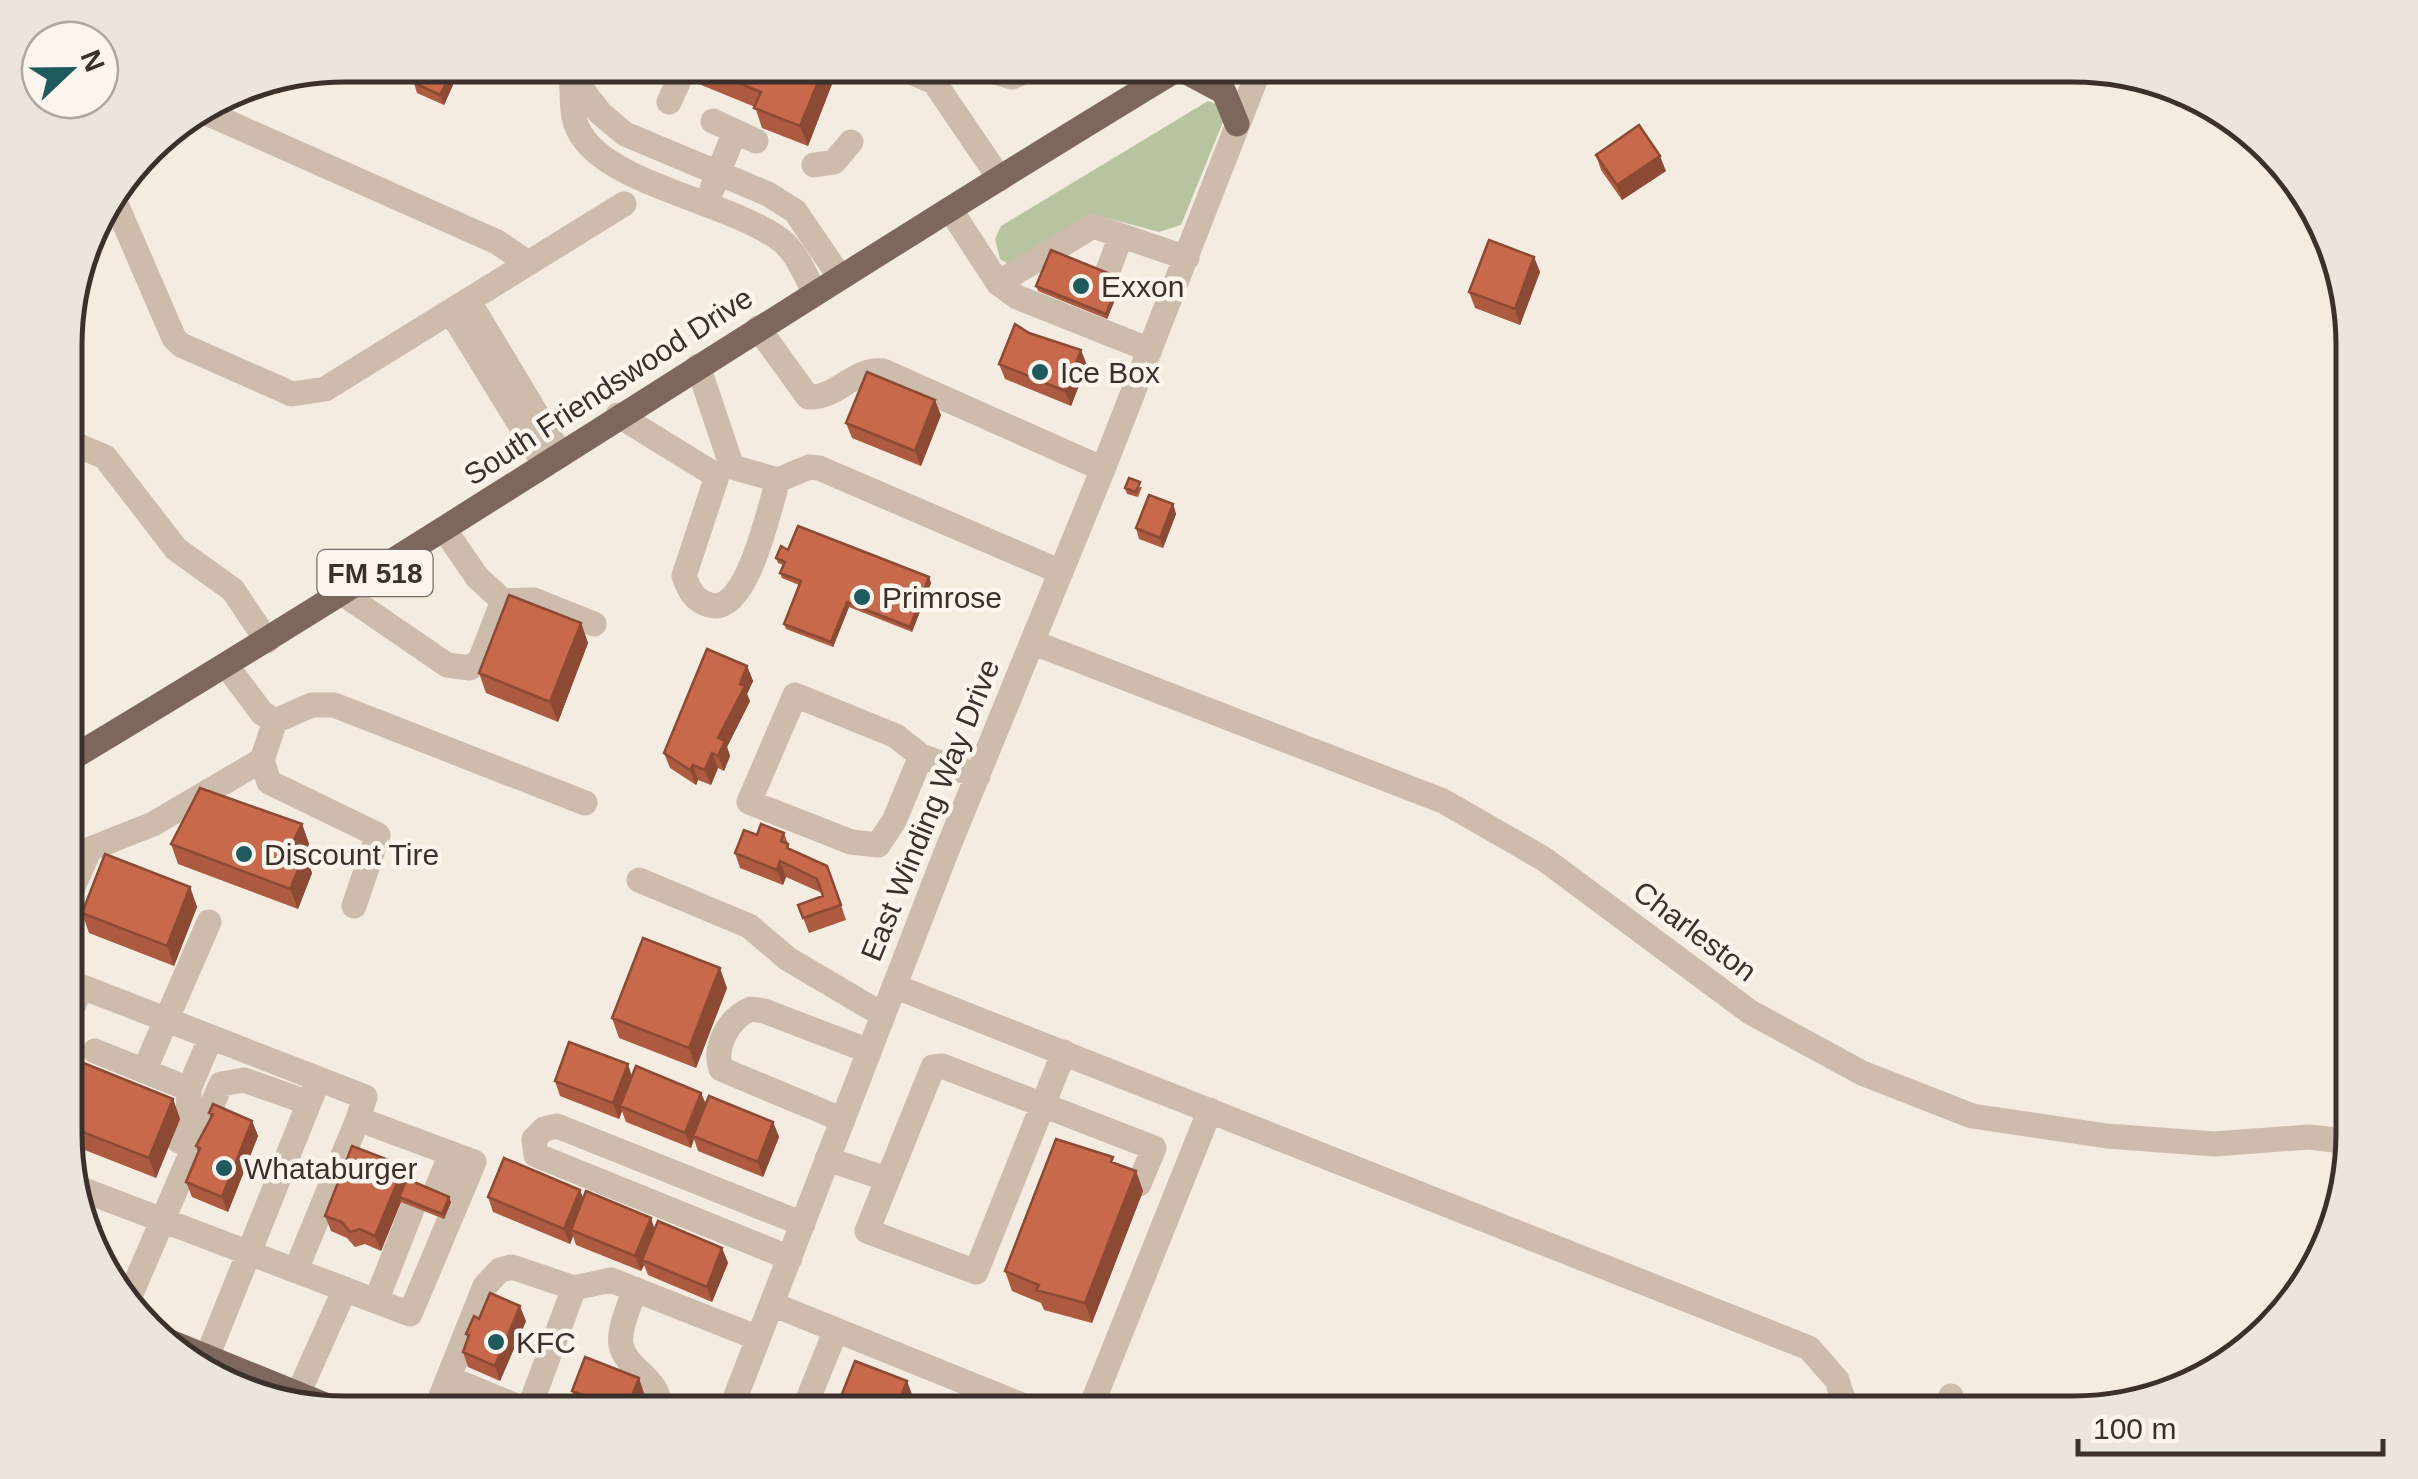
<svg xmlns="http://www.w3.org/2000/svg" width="2418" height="1479" font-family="Helvetica,sans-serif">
<rect width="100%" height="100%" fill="#f4ebe1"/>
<path fill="#b8c4a0" d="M1208 101 1219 105 1223 122 1181 225 1159 232 1100 216 1010 265 1000 259 995 239 1001 226Z"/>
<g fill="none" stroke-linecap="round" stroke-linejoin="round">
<path stroke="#cdbbac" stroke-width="25" d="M569 65C576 90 566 116 584 139 620 187 730 202 782 241 797 253 806 277 815 293
M895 65 934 82 1000 179
M971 65 1012 77 1041 65
M573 78 600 113 625 134 768 194 795 211 840 277
M669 102 686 65
M200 110 497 242 528 263
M713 121 756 141
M814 165 834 162 851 142
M712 189 735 131
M113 197 174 338 181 345 292 394 325 389 624 204
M950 209 998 283 1017 297 1150 350
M1106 276 1121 236
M998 283 1093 226 1187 258
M468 300 561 455
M451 312 545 465
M758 328 808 397C837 399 853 368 883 371L1103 469
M698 366 732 467 778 480 809 467 819 468 1061 572
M618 415 717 476 684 576C689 590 694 601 710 605 747 616 769 509 778 480
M67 441 105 457 176 549 233 590 267 641
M342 593 447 665 470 668 480 660 503 601 477 577 444 529
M503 601 534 600 594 624
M1032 642 1443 801 1544 859 1750 1012 1862 1073 1972 1116 2107 1136 2214 1144 2309 1137 2352 1142
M226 665 262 713 275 721 312 705H334L585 803
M275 721 262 760 269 782 378 835 354 906
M921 756 894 821 878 845 851 842 749 802 795 695 896 736 921 756 978 776
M639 880 749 926 788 959 883 1015
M67 900 90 849 153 824 262 760
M67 981 365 1097 358 1119
M894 986 1809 1348 1837 1380 1848 1414
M67 1021 81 987
M95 1051 189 1089
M1064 1052 976 1272 867 1231 933 1067 942 1066 1154 1148 1139 1184
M144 1071 209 922
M843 1120 721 1069C713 1046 729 1018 751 1009L764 1011 869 1051
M179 1141 188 1118 189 1089 211 1037
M827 1159 887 1179
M73 1186 410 1314 474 1162 358 1119 296 1270
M434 1195 451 1154
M790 1258 536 1155 534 1139 544 1129 557 1126 803 1224
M635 1289C630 1305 618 1329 621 1345 627 1373 669 1381 656 1414
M376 1301 413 1207
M127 1303 221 1084 244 1080 309 1103
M772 1304 1044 1414
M207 1357 315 1088
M449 1378 528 1411
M298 1394 345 1289
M1945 1413 1951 1396
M434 1414 485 1286 500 1270 512 1267 574 1288 611 1280 758 1338
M527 1414 574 1288
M729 1414 947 850 1103 469 1261 65
M802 1414 836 1330
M964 1414H981
M1088 1414 1210 1110"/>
<path stroke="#7d675c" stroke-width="25" d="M1179 68 1224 92 1237 124
M67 761C444 535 809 292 1184 65
M168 1341 347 1414"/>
</g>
<path fill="#ac5a40" d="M683 65H826L832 84 808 146 762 128 755 107 689 80Z
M414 83 453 85 444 105 417 93Z
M1596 155 1666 171 1622 200 1601 170Z
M1534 257 1540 272 1520 325 1475 308 1469 292Z
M1122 283 1107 319 1038 291 1036 286Z
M1029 333 1087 365 1071 406 1005 379 999 364Z
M941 415 921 466 852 438 846 423Z
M1142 487 1138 497 1127 494 1125 488Z
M1173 504 1176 514 1163 548 1139 539 1136 528Z
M788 550 931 583 912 632 849 607 833 647 786 629 784 624 799 585 782 578 780 573 783 565 778 563 776 558Z
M581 623 588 643 558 722 486 693 479 673Z
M747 666 753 681 747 694 750 701 727 747 730 756 724 771 718 768 711 785 698 780 696 785 670 768 664 753Z
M302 824 309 844 305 853 312 873 298 909 178 864 171 844Z
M784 833 790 850 841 905 846 920 809 933 798 905 823 896 822 893 786 877 783 885 740 868 735 853 757 835Z
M190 887 197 907 174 966 89 933 82 913Z
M727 988 696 1068 619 1038 612 1018Z
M67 1067 173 1099 180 1119 156 1178 67 1143Z
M632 1077 701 1093 706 1104 773 1122 779 1137 763 1177 698 1151 694 1139 691 1148 626 1122 622 1111 619 1119 560 1096 555 1081Z
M209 1113 252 1121 258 1136 228 1212 192 1197 186 1182 198 1152 196 1146 211 1118Z
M1115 1163 1136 1171 1143 1191 1092 1323 1044 1310 1041 1303 1012 1291 1005 1271Z
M404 1166 409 1180 451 1202 444 1219 401 1202 381 1251 365 1244 355 1247 347 1238 331 1231 325 1216Z
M488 1197 583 1198 655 1229 722 1248 728 1263 712 1302 648 1275 644 1265 641 1271 576 1245 573 1236 570 1244 493 1212Z
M479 1319 526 1321 500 1381 468 1367 463 1352 468 1339 466 1334Z
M572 1391 644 1393 636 1414H597L578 1407Z"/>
<path fill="#8c4a34" d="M826 65 832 84 808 146 800 126Z
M450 75 453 85 444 105 440 95Z
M1660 156 1666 171 1622 200 1617 185Z
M1534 257 1540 272 1520 325 1515 309Z
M1120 278 1122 283 1107 319 1106 314Z
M1081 350 1087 365 1071 406 1065 391Z
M935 400 941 415 921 466 915 451Z
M1173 504 1176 514 1163 548 1160 538Z
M929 577 931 583 912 632 910 627Z
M847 602 849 607 833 647 831 642Z
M581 623 588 643 558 722 550 702Z
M747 666 753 681 747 694 750 701 727 747 730 756 724 771 718 756V738Z
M712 753 718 768 711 785 705 770Z
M693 765 698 780 696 785 690 770Z
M302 824 309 844 298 866 291 846Z
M305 853 312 873 298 909 290 889Z
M780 861 786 877 783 885 777 870Z
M190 887 197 907 174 966 167 946Z
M720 968 727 988 696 1068 689 1048Z
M628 1064 633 1080 620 1106 622 1111 619 1119 613 1103Z
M701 1093 707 1108 693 1136 694 1139 691 1148 685 1133Z
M173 1099 180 1119 156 1178 149 1158Z
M252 1121 258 1136 228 1212 222 1197Z
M773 1122 779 1137 763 1177 758 1162Z
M404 1166 410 1181 399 1197 401 1202 381 1251 375 1236Z
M1136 1171 1143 1191 1092 1323 1085 1303Z
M580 1190 586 1205 571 1230 573 1236 570 1244 564 1229Z
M449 1197 451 1202 444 1219 442 1214Z
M651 1218 656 1233 642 1260 644 1265 641 1271 635 1256Z
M722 1248 728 1263 712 1302 707 1287Z
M520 1306 526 1321 500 1381 495 1366Z
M639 1378 644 1393 636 1414H626Z
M907 1381 913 1397 906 1414H894Z"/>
<path fill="#c8694b" stroke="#8c4a34" stroke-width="2.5" d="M422 65H427L450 75 440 95 414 83Z
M694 65H825L800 126 754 108 761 92Z
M1639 125 1660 156 1617 185 1596 155Z
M1489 240 1534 257 1515 309 1469 292Z
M1051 250 1120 278 1106 314 1036 286Z
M1015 324 1029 333 1081 350 1065 391 999 364Z
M867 372 935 400 915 451 846 423Z
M1129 478 1140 482 1136 492 1125 488Z
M1149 495 1173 504 1160 538 1136 528Z
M798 526 929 577 910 627 847 602 831 642 784 624 801 581 780 573 785 562 776 558 781 546 788 550Z
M509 595 581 623 550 702 479 673Z
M707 649 747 666 740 684 745 686 718 738 725 741 718 756 712 753 705 770 693 765 690 770 664 753Z
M200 788 302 824 291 846 305 853 290 889 171 844Z
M761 824 784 833 781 841 788 844 787 848 827 866 841 905 803 918 798 905 823 896 817 879 780 861 777 870 735 853 744 830 757 835Z
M105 854 190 887 167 946 82 913Z
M643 938 720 968 689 1048 612 1018Z
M569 1042 628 1064 613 1103 555 1081Z
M71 1058 173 1099 149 1158 67 1126V1067Z
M636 1066 701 1093 685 1133 620 1106Z
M709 1096 773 1122 758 1162 693 1136Z
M213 1104 252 1121 222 1197 186 1182 200 1148 196 1146 213 1114 209 1113Z
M1056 1139 1113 1157 1111 1162 1136 1171 1085 1303 1036 1290 1039 1285 1005 1271Z
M352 1146 404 1166 375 1236 360 1229 350 1232 342 1222 325 1216Z
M504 1158 580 1190 564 1229 488 1197Z
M407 1179 449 1197 442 1214 399 1197Z
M586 1191 651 1218 635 1256 571 1230Z
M658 1221 722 1248 707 1287 642 1260Z
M490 1293 520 1306 495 1366 463 1352 469 1335 466 1334 474 1316 479 1319Z
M585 1357 639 1378 626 1412 572 1391Z
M855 1361 907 1381 894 1414H834Z"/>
<g fill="#1f5a5e" stroke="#fbf5ee" stroke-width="4">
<circle cx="1081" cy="286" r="10"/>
<circle cx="1040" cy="372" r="10"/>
<circle cx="862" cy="597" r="10"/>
<circle cx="244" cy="854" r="10"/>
<circle cx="224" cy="1168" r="10"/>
<circle cx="496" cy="1342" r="10"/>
</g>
<g text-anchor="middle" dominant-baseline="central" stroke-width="9" stroke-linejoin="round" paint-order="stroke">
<rect fill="#fbf5ee" stroke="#756b66" stroke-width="2.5" x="317.5" y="550" width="115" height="46" rx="8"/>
<g font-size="28" font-weight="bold" fill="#3b302b">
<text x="375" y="573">FM 518</text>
</g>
<g font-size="30" fill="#3b302b" stroke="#fbf5ee" text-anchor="start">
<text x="1101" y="286">Exxon</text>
<text x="1060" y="372">Ice Box</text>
<text x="882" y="597">Primrose</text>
<text x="264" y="854">Discount Tire</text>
<text x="244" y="1168">Whataburger</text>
<text x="516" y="1342">KFC</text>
</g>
<g font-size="30" fill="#3b302b" stroke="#fbf5ee">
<text transform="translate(608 386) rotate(-33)">South Friendswood Drive</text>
<text transform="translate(930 810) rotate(-68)">East Winding Way Drive</text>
<text transform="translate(1695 931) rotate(37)">Charleston</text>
</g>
</g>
<path d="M0 0H2418V1479H0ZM345 82H2073A263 263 0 0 1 2336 345V1133A263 263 0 0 1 2073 1396H345A263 263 0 0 1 82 1133V345A263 263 0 0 1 345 82Z" fill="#ece5de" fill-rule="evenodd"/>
<path fill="none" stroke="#3b302b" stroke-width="5" d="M345 82H2073A263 263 0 0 1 2336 345V1133A263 263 0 0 1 2073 1396H345A263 263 0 0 1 82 1133V345A263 263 0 0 1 345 82Z"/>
<g transform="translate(70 70) rotate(68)"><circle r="48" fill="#fbf5ee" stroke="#aea6a0" stroke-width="2.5"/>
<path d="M0-8L18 38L0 25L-18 38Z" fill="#1f5a5e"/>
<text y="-15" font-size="28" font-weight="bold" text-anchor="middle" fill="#3b302b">N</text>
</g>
<path d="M2078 1439v15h305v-15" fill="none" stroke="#3b302b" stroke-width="5"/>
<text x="2093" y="1439" font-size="30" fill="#3b302b" stroke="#fbf5ee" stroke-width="8" paint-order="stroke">100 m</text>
</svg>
